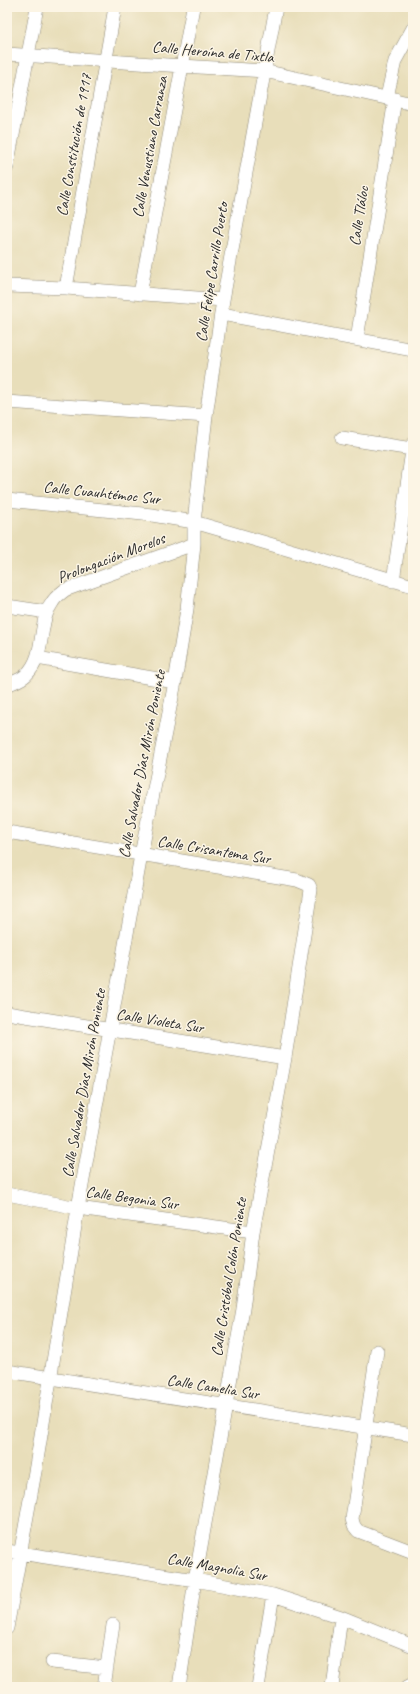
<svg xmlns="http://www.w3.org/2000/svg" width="420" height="1694" font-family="Caveat,sans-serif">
<rect width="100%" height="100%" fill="#fcf5e5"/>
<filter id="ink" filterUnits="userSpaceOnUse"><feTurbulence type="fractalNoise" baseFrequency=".025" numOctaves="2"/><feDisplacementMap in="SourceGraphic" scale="8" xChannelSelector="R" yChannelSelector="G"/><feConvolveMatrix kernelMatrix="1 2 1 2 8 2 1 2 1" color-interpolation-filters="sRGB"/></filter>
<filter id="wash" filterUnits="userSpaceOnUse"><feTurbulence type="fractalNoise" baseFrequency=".012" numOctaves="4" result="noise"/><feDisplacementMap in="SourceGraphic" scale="16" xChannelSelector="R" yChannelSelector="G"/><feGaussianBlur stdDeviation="0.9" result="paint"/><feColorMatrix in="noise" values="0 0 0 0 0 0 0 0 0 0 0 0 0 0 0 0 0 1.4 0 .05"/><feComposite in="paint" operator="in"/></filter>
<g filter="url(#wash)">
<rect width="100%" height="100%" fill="#e8deba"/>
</g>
<g filter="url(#ink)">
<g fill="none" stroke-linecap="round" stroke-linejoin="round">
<defs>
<path id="street" d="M7 54 182 66 264 71 413 104
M387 97 395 61 413 28
M7 167 37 7
M7 286 66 288 223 300
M66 288 115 7
M140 294 193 7
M222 314 413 350
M357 339 395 99
M7 402 206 416
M342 438 412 449
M7 500 152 515 194 522 413 586
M393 581 413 444
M7 606 47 612
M37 658 175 682
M7 685C13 682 21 680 26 675 47 655 37 623 52 603 55 597 60 594 65 590L194 544
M7 832 297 880 309 885 311 890 285 1058 253 1232 243 1309 195 1580 179 1687
M7 1013 285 1058
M7 1194 78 1208 253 1232
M377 1351 352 1519 354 1526 358 1531 413 1552
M7 1371 413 1435
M7 1551 195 1580 273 1595 341 1617 413 1646
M7 1628 36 1466 78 1208 141 855 175 682 187 609 194 544V522L206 416 223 300 276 7
M52 1662 107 1668
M104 1687 113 1625
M258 1687 273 1595
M332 1687 341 1617
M407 1687 413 1684"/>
</defs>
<use href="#street" stroke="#8a8472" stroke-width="14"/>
<use href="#street" stroke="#fff" stroke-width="13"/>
</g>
</g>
<g text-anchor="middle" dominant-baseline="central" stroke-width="3" stroke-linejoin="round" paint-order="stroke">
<g font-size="16" fill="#2b2b2b" stroke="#fcf5e5">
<text transform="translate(213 52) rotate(5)">Calle Heroína de Tixtla</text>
<text transform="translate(74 145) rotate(-80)">Calle Constitución de 1917</text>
<text transform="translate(150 147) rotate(-80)">Calle Venustiano Carranza</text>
<text transform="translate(359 216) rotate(-81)">Calle Tláloc</text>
<text transform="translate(212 272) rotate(-81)">Calle Felipe Carrillo Puerto</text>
<text transform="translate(102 493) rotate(6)">Calle Cuauhtémoc Sur</text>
<text transform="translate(111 558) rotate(-21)">Prolongación Morelos</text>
<text transform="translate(142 764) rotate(-79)">Calle Salvador Días Mirón Poniente</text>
<text transform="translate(214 850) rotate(9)">Calle Crisantema Sur</text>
<text transform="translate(160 1021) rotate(9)">Calle Violeta Sur</text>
<text transform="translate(84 1083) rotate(-80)">Calle Salvador Días Mirón Poniente</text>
<text transform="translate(132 1198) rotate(8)">Calle Begonia Sur</text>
<text transform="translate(229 1277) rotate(-81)">Calle Cristóbal Colón Poniente</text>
<text transform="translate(213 1387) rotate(9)">Calle Camelia Sur</text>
<text transform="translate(217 1567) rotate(10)">Calle Magnolia Sur</text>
</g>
</g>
<rect width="420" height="1694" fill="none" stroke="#fcf5e5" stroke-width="24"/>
</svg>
